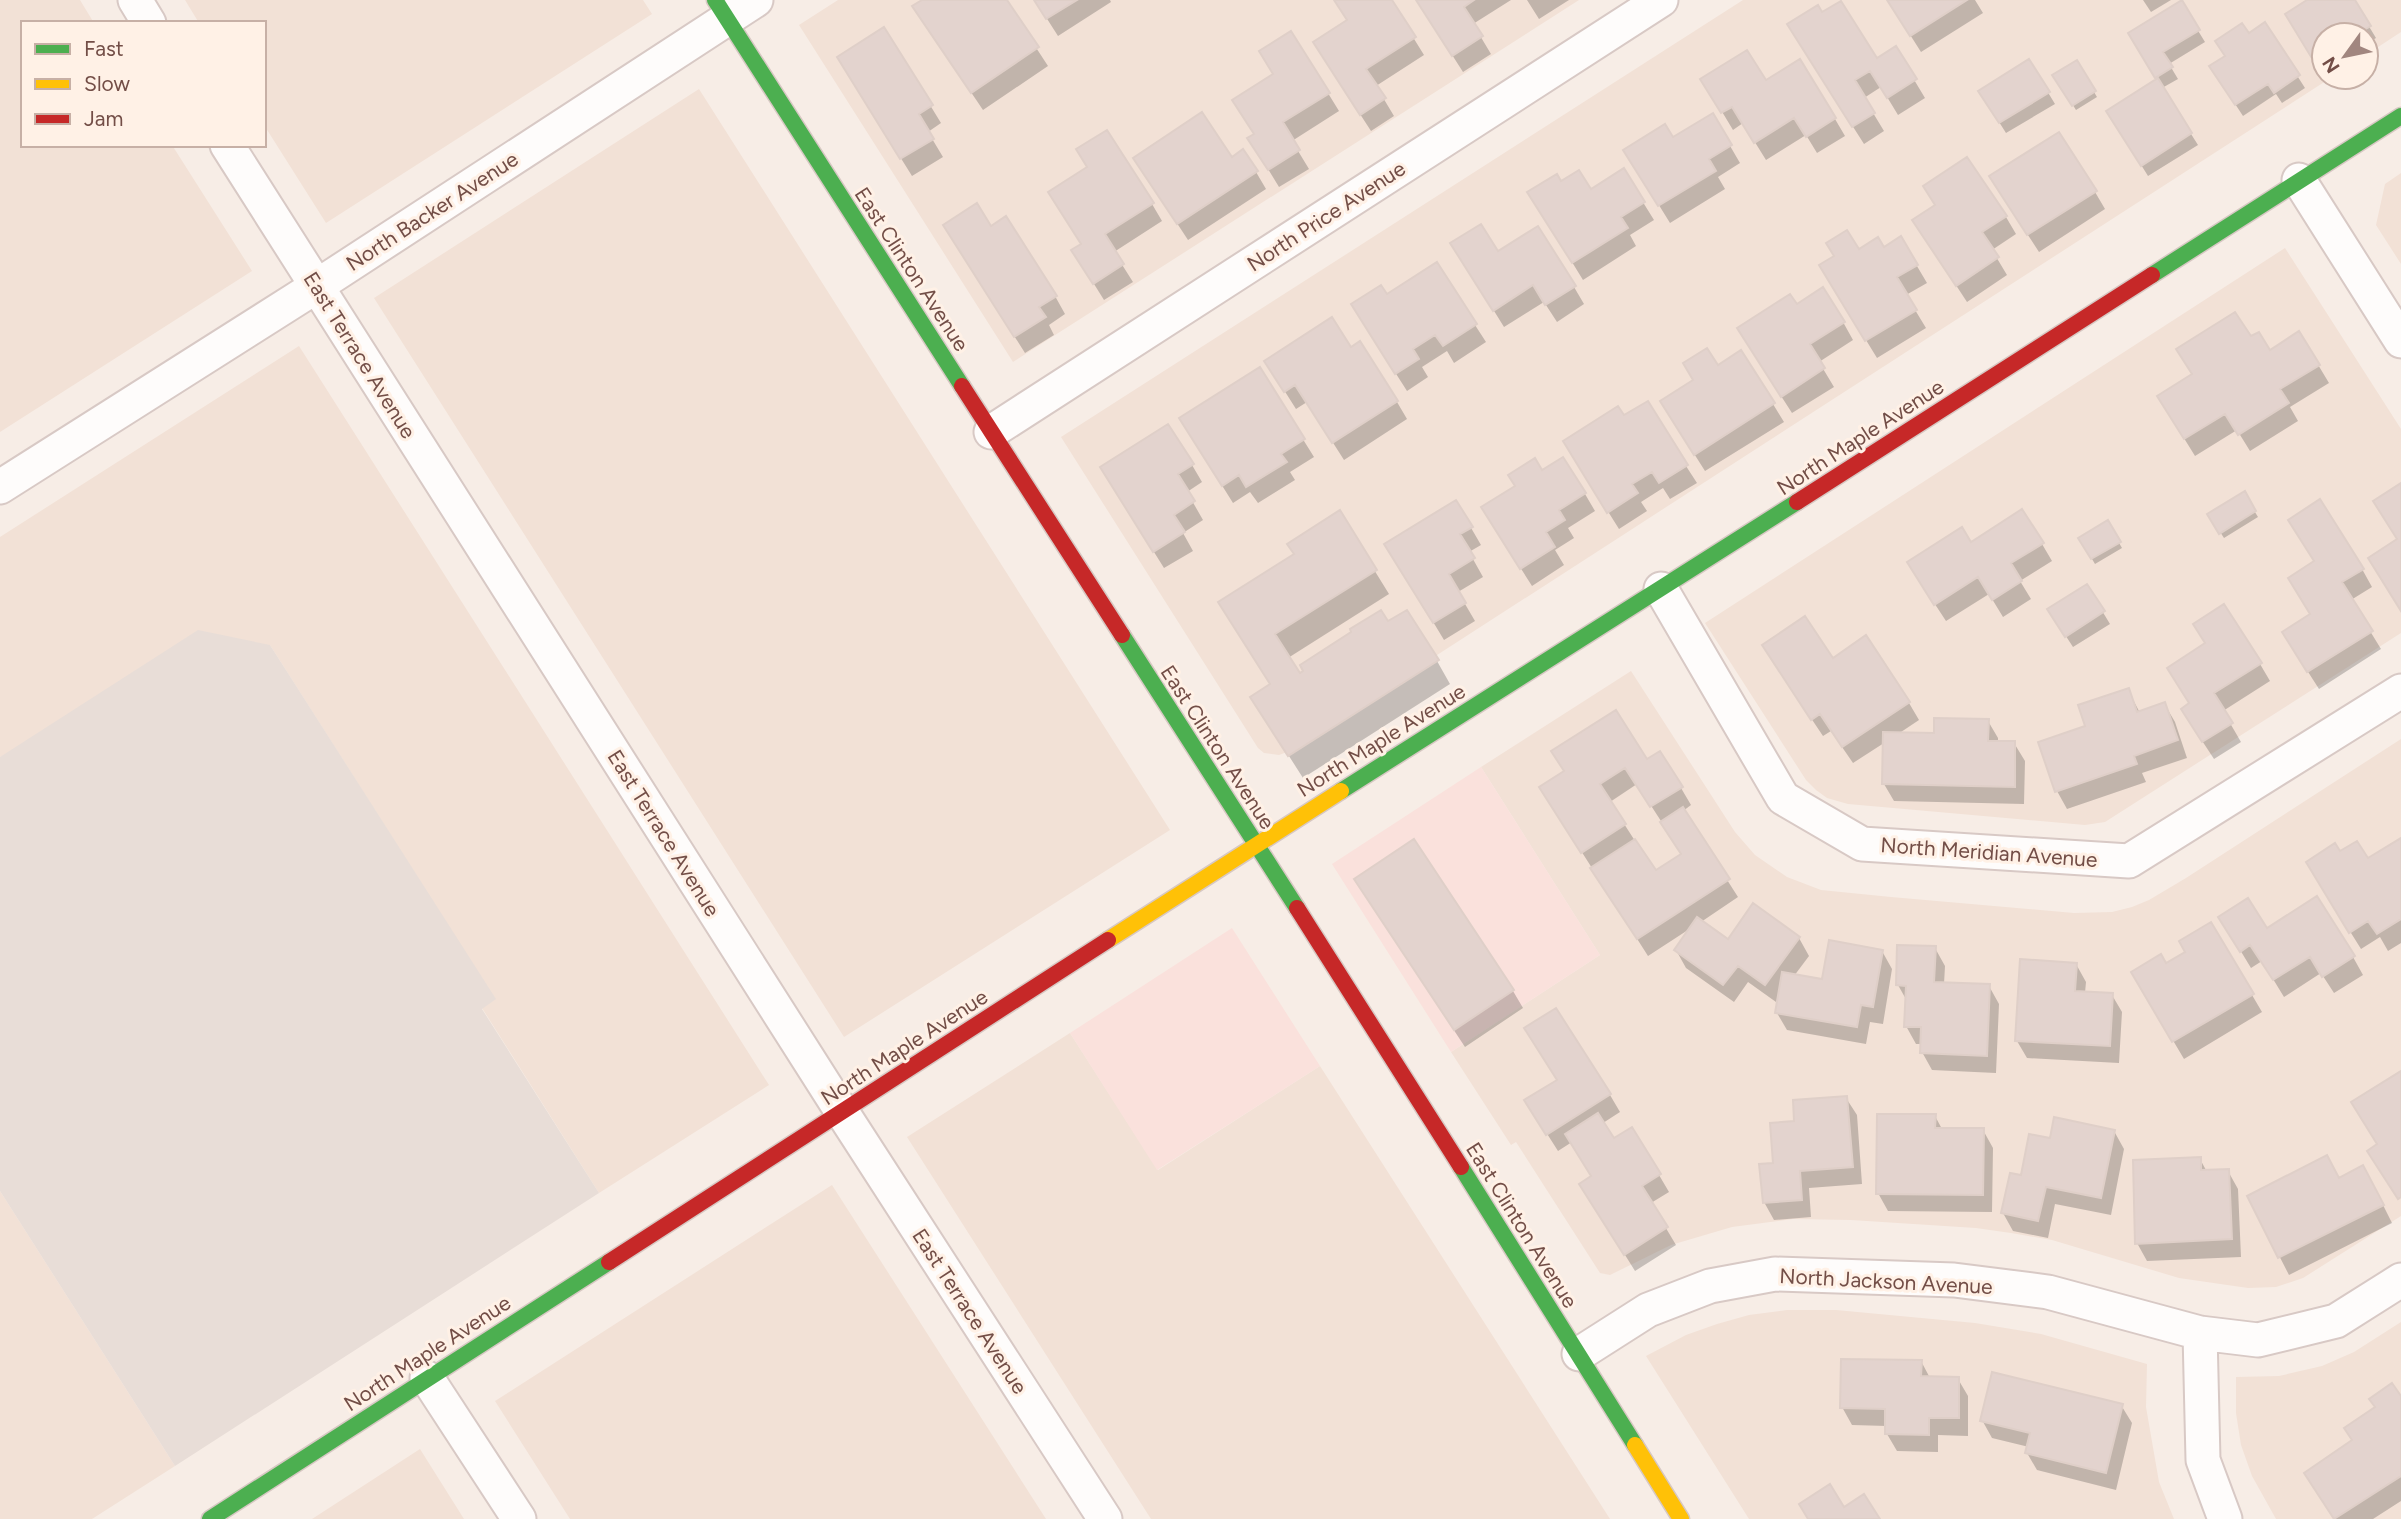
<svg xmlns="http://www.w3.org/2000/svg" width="2401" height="1519" font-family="Figtree,sans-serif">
<rect width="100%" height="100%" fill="#f7ede6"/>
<path fill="#f2e1d6" d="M0 0H80L94 23H23V145H172L252 271 0 432Z
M185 0H643L652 14 326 223 264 125V23H199Z
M838 0H1579L1013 362 799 25Z
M1743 0H2401V32L2366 55V35H2324V77H2332L1287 752 1279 755 1264 753 1258 748 1061 437Z
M699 89 1170 830 844 1037 374 298Z
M2401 173V264L2376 225 2385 184Z
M2285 248 2401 429V633L2105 822 2085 825 1848 804 1827 798 1816 790 1806 780 1705 623Z
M299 346 769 1085 599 1193 482 1008 495 999 270 645 0 757V537Z
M1631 671 1735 832 1755 855 1787 877 1821 890 1891 897 2074 913 2112 912 2132 907 2149 900 2186 878 2401 739V1216L2303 1278 2276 1287 2248 1288 2179 1278 2052 1240 2011 1233 1976 1228 1851 1220 1793 1219 1732 1227 1671 1245 1610 1275 1600 1273 1516 1142 1511 1145 1451 1052 1600 955 1481 767Z
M1070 1033 1158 1170 1320 1066 1610 1519H1151L907 1137Z
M832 1185 1046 1519H570L495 1401Z
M0 1191 175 1466 92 1519H0Z
M1787 1310H1836L1975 1323 2041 1334 2147 1364 2146 1407 2159 1482 2174 1519H1749L1646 1356 1686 1335 1717 1324 1749 1315Z
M2401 1322V1519H2276L2252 1476 2241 1445 2236 1413V1377L2279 1376 2322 1366 2354 1352Z
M420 1449 464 1519H312Z"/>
<path fill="#fae1dc" d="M1481 767 1600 955 1451 1052 1332 864Z
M1232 928 1320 1066 1157 1170 1070 1033Z"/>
<path fill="#e8ddd7" d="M198 630 270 645 496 999 482 1009 599 1193 175 1466 0 1191V757Z"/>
<path fill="#0003" fill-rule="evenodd" d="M925 0H1005L1048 66 983 110 925 24Z
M1035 0H1110L1111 2 1058 36Z
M1335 0H1390L1424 55 1376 86 1394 116 1371 131 1325 60 1348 21Z
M1417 0H1511L1473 24 1491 54 1463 72Z
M1527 0H1569L1539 19Z
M1888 0H1975L1983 13 1921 52Z
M2143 0H2171L2151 12Z
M2311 0H2353L2376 38 2366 44V35H2324V69L2321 71 2287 15Z
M2181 3 2205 42 2169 64 2178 79 2162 88 2198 145 2148 176 2115 123 2158 80 2130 34Z
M1822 15 1877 60 1895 48 1925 98 1898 115 1881 87 1864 98 1884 131 1864 144 1799 42Z
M2264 24 2305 88 2282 103 2276 94 2243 116 2218 78 2227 56 2248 35Z
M884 30 941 123 928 132 943 157 912 176 849 75Z
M1291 33 1339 111 1292 141 1309 169 1279 187 1260 156 1255 135Z
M2029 61 2055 104 2006 133 1987 103Z
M2076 62 2097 97 2076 110 2054 75Z
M1703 80 1765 82 1835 119 1845 136 1817 153 1806 135 1766 160 1743 123 1733 130Z
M1712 115 1740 163 1718 177 1725 189 1670 223 1636 168 1673 139Z
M1231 159 1256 172 1266 189 1188 240 1146 176Z
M1623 170 1654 220 1630 235 1636 246 1583 280 1540 210 1561 183 1590 191Z
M2095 192 2105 209 2039 252 2001 194Z
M1152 204 1162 221 1114 252 1133 282 1104 300 1084 268 1083 245Z
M2006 217 2016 234 1992 250 2007 275 1967 302 1925 238Z
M991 228 1055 296 1065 314 1049 325 1054 335 1025 353 955 243Z
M1901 239 1927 283 1906 295 1926 328 1877 358 1831 283 1858 251 1884 249Z
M1497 254 1574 287 1584 304 1557 322 1544 302 1504 327 1463 261Z
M1386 296 1475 325 1486 342 1454 363 1447 351 1422 367 1428 377 1407 391 1363 322Z
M1796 306 1843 322 1853 340 1819 362 1834 387 1792 413 1749 346Z
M2299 333 2329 383 2290 407 2298 421 2250 451 2237 430 2195 456 2169 414 2194 375 2250 339 2269 352Z
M1350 349 1397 402 1407 419 1344 460 1307 402 1296 409 1277 379Z
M1741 352 1784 422 1705 471 1672 419 1718 367Z
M1259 369 1314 457 1290 472 1295 480 1258 503 1250 492 1233 503 1191 436Z
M1624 418 1686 466 1697 483 1670 499 1663 488 1641 502 1647 511 1619 529 1575 459Z
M1192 465 1202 482 1187 492 1203 520 1183 533 1193 551 1164 568 1112 485Z
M1541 473 1585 494 1595 511 1568 528 1574 538 1555 550 1564 565 1532 586 1493 525Z
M2244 494 2258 517 2224 538 2209 515Z
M1456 502 1481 545 1469 552 1483 577 1458 592 1475 621 1444 640 1397 562Z
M1339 513 1389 594 1288 658 1299 676 1388 624 1437 661 1450 684 1303 778 1266 720 1272 685 1234 626 1296 555Z
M2107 522 2122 548 2095 564 2080 539Z
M1971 544H2042L2052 561 2020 581 2031 599 2003 617 1989 594 1946 621 1919 580Z
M2362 569 2372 587 2351 600 2381 649 2319 689 2294 650 2312 615 2300 596Z
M2087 586 2110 624 2073 647 2056 621Z
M2207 644 2260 664 2270 681 2223 711 2241 742 2214 759 2193 727 2191 704Z
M1832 660 1909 703 1919 720 1898 734 1935 735 1988 721 1998 738V743H2014L2025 761 2024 804 1894 801 1884 784V743L1853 763 1831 731 1823 736 1774 663Z
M2128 690 2140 713 2165 705 2175 722 2187 758 2142 773 2146 782 2067 809 2057 791 2087 727Z
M1647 761 1681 788 1691 805 1683 811 1738 897 1701 922 1728 941 1799 938 1809 956 1794 976 1824 981 1882 951 1892 969 1883 1024 1870 1022 1866 1044 1787 1030 1777 1013 1779 997 1776 1002 1748 982 1734 1002 1686 968 1676 950 1691 928 1648 956 1541 788ZM1637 784 1683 855 1655 872 1610 802Z
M2401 840V943L2388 951 2380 937 2361 949 2318 880 2340 854 2368 861Z
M1366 897 1513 991 1523 1008 1465 1047Z
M2211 925 2262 1012 2184 1059 2133 973 2165 966 2187 953Z
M2266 930 2353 957 2363 975 2334 993 2321 973 2284 997 2262 961 2251 968 2231 935Z
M1935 948 1945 966 1944 984 1989 986 1999 1004 1996 1073 1932 1070 1922 1052V1044H1916L1906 1026 1907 1001 1898 985Z
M2076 964 2086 982 2085 993 2112 995 2122 1012 2119 1063 2027 1058 2017 1041Z
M1610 1095 1620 1112 1603 1123 1614 1141 1659 1175 1669 1192 1651 1203 1676 1245 1635 1271 1592 1202 1593 1177 1572 1142 1558 1151 1537 1118Z
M1846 1098 1857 1115 1862 1184 1809 1188 1811 1217 1774 1220 1764 1202 1775 1165 1796 1123Z
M1935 1116 1942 1129 1983 1130 1993 1148 1992 1212 1888 1211 1878 1193Z
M2114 1131 2124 1149 2111 1215 2055 1204 2048 1238 2013 1231 2003 1213 2022 1177 2051 1140Z
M2200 1159 2207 1172 2228 1171 2238 1189 2241 1257 2147 1261 2137 1243Z
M2339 1180 2373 1185 2392 1223 2289 1275 2249 1197Z
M1921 1361 1930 1378 1958 1379 1968 1396V1436L1938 1435V1452L1897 1451 1887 1434V1426L1852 1425 1842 1407Z
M2401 1399V1501L2373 1519H2335L2316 1491 2354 1441Z
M2121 1405 2132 1423 2116 1490 2037 1470 2027 1453 2029 1447 1992 1438 1982 1420Z"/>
<path fill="#e3d3ce" stroke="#dfcfc8" stroke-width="2" d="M922 0H1007L1039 47 971 93 912 6Z
M1034 0H1077L1046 19Z
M1334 0H1392L1416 37 1366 69 1386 98 1360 115 1313 42 1347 20Z
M1416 0H1474L1464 7 1483 36 1452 56Z
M1887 0H1967L1910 36Z
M2182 0 2200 30 2163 52 2173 67 2155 78 2128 33Z
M2307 0H2355L2371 26 2355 35H2324V54L2313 60 2285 14Z
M1841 1 1877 58 1896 46 1917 79 1887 98 1870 71 1855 80 1875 113 1852 127 1787 24 1818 5 1822 12Z
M2265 22 2300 75 2274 93 2268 84 2235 105 2209 66 2225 56 2215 41 2242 23 2249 33Z
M884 27 933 105 919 114 934 139 900 159 837 57Z
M1291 31 1330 93 1283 122 1300 150 1268 170 1247 138 1254 134 1232 100 1273 74 1259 51Z
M1747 50 1766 80 1800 59 1836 118 1806 137 1794 118 1754 143 1732 107 1721 113 1700 79Z
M2029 59 2050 92 1999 123 1978 91Z
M2077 60 2096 91 2072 106 2052 75Z
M2158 78 2192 133 2141 166 2106 111Z
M1202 112 1232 157 1243 149 1258 171 1177 224 1133 158Z
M1713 113 1732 145 1709 159 1716 171 1658 206 1623 150 1665 124 1673 137Z
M1107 130 1154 203 1105 234 1124 264 1093 284 1071 250 1081 244 1048 192 1087 167 1076 149Z
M2059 132 2097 191 2027 235 1989 176Z
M1967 157 2007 216 1982 232 1999 257 1956 286 1912 220 1935 205 1923 186Z
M1624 168 1645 202 1621 217 1628 228 1572 263 1527 192 1557 174 1561 181 1579 170 1591 189Z
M977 203 991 226 1006 216 1057 296 1039 307 1046 317 1014 337 943 225Z
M1481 224 1498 251 1538 226 1576 286 1545 305 1533 285 1493 311 1450 243Z
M1847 230 1859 249 1878 237 1884 247 1901 236 1918 265 1897 277 1917 310 1865 341 1819 265 1834 256 1826 243Z
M1437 262 1477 324 1443 346 1435 335 1413 349 1419 359 1395 374 1351 304 1381 285 1387 294Z
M1823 287 1845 322 1810 344 1825 368 1781 397 1737 328 1790 294 1797 304Z
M2235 312 2251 336 2259 332 2270 350 2299 331 2320 365 2280 389 2289 403 2238 435 2225 414 2184 439 2157 396 2192 374 2176 349Z
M1332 317 1351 347 1360 341 1398 401 1332 443 1295 385 1284 392 1264 361Z
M1707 348 1718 365 1741 350 1775 403 1694 455 1660 401 1693 380 1683 363Z
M1260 367 1305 439 1281 454 1287 462 1246 487 1239 475 1222 486 1179 418Z
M1648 401 1688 465 1659 483 1652 472 1632 484 1638 493 1607 513 1563 441 1618 406 1624 415Z
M1168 424 1194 464 1178 474 1195 501 1174 515 1185 532 1153 552 1100 467Z
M1563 457 1586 493 1559 510 1565 520 1546 532 1555 547 1520 569 1481 507 1515 486 1508 475 1535 458 1542 470Z
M2401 483V611L2368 558 2397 539 2373 501Z
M2245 491 2256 511 2219 534 2207 514Z
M2320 499 2364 569 2342 582 2373 631 2307 672 2282 632 2310 614 2288 578 2314 561 2288 520Z
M1456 500 1473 527 1460 534 1475 558 1449 574 1466 603 1433 623 1384 544Z
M2022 509 2044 543 2011 563 2022 581 1992 600 1978 577 1934 605 1907 562 1962 527 1971 542Z
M1340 510 1377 570 1275 634 1300 673 1303 671 1300 665 1351 632 1350 629 1381 610 1388 621 1407 610 1439 660 1288 756 1250 697 1270 684 1218 602 1294 554 1287 544Z
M2108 520 2121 542 2091 559 2078 538Z
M2087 584 2105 611 2065 637 2047 609Z
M2224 604 2262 663 2214 693 2233 723 2202 742 2181 709 2189 703 2167 668 2205 643 2193 624Z
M1805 616 1833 658 1866 635 1910 702 1842 747 1820 714 1811 720 1762 645Z
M2129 688 2137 712 2165 702 2178 740 2134 756 2137 764 2055 792 2038 742 2085 726 2078 705Z
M1616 710 1647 759 1660 751 1683 787 1650 807 1625 768 1600 784 1626 824 1581 853 1539 787 1564 771 1551 751Z
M1934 718 1989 719 1988 741H2015V787L1882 784 1883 732 1934 733Z
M1683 807 1730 879 1637 939 1590 868 1635 839 1656 870 1681 854 1660 822Z
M2401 838V919L2377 934 2368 921 2349 933 2306 862 2335 843 2340 851 2357 841 2368 858Z
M1414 839 1514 990 1454 1030 1354 879Z
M2317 896 2355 956 2322 977 2310 957 2273 980 2250 945 2240 952 2218 917 2248 898 2267 928Z
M1753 903 1800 937 1765 985 1738 966 1723 985 1674 950 1697 917 1728 939Z
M2211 922 2254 994 2172 1042 2131 972 2161 954 2166 963 2185 952 2179 941Z
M1829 940 1883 950 1873 1007 1861 1005 1857 1027 1775 1013 1782 972 1822 979Z
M1897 945 1936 946 1934 982 1990 984 1987 1056 1920 1053 1921 1027H1904L1906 986 1896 985Z
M2020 959 2077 963 2075 991 2113 993 2110 1046 2015 1041Z
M1556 1008 1611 1094 1546 1135 1524 1100 1557 1080 1524 1028Z
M2401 1071V1197L2398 1199 2367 1151 2377 1144 2351 1102Z
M1847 1096 1853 1167 1800 1171 1802 1200 1763 1203 1759 1164 1773 1163 1770 1123 1794 1121 1793 1100Z
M1598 1113 1614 1138 1632 1127 1661 1174 1642 1186 1668 1227 1624 1255 1579 1184 1591 1176 1565 1134Z
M1877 1114H1936L1935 1128H1984L1983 1195 1876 1194Z
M2054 1117 2115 1130 2101 1198 2046 1187 2038 1221 2001 1213 2010 1173 2021 1175 2029 1134 2050 1138Z
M2327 1155 2339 1178 2363 1165 2384 1205 2278 1258 2247 1196Z
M2201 1157V1170L2229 1169 2232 1239 2135 1244 2133 1160Z
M1841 1359 1922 1360 1921 1376 1959 1377V1418H1929V1435L1885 1434V1409L1840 1408Z
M1992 1372 2123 1404 2106 1473 2025 1453 2030 1433 1980 1421Z
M2392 1383 2401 1396V1476L2334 1519 2304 1473 2352 1440 2344 1428 2375 1407 2369 1399Z
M1830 1484 1844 1507 1864 1494 1880 1519H1808L1799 1504Z"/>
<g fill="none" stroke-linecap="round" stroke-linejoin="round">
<defs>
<path id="street" d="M135 0 149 23
M227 145 842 1112 1105 1519
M2299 180 2401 341
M991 432 1661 0
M0 487 317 286 756 0
M1661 589 1783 798 1862 844 2129 861 2401 691
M2200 1333 2203 1460 2225 1519
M1579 1354 1648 1310 1710 1286 1775 1274 1954 1280 2048 1292 2200 1333 2258 1340 2336 1321 2401 1280
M427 1378 519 1519"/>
<path id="fast" d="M715 0 962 386
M2152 275 2401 116
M1122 635 1297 908
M1341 791 1797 502
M1461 1167 1635 1445
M210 1519 609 1262"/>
<path id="slow" d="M1108 940 1341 791
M1635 1445 1681 1519"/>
<path id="jam" d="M962 386 1122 635
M1797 502 2152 275
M1297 908 1461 1167
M609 1262 1108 940"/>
</defs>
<use href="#street" stroke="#d8c9c5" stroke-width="37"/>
<use href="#fast" stroke="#d7c8c3" stroke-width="19"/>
<use href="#slow" stroke="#d7c8c3" stroke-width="19"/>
<use href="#jam" stroke="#d7c8c3" stroke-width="19"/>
<use href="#street" stroke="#fefcfb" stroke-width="33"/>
<use href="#fast" stroke="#4caf50" stroke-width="16"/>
<use href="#slow" stroke="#ffc107" stroke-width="16"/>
<use href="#jam" stroke="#c62828" stroke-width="16"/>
</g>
<g text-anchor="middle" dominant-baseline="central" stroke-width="6" stroke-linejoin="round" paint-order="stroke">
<g font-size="21" fill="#734e47" stroke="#fff1e6">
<text transform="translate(432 211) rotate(-33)">North Backer Avenue</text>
<text transform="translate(1326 216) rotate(-33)">North Price Avenue</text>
<text transform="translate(912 269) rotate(57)">East Clinton Avenue</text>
<text transform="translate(360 355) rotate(58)">East Terrace Avenue</text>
<text transform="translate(1860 437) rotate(-33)">North Maple Avenue</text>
<text transform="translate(1381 740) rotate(-32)">North Maple Avenue</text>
<text transform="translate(1218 747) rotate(57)">East Clinton Avenue</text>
<text transform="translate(664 833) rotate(58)">East Terrace Avenue</text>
<text transform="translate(1989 852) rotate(4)">North Meridian Avenue</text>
<text transform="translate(904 1047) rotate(-33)">North Maple Avenue</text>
<text transform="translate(1522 1225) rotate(58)">East Clinton Avenue</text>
<text transform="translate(1886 1281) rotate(3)">North Jackson Avenue</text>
<text transform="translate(970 1311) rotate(57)">East Terrace Avenue</text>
<text transform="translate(427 1353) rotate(-33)">North Maple Avenue</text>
</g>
</g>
<rect x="21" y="21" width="245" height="126" fill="#fff1e6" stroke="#c7b0a6" stroke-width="2"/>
<rect x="35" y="44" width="35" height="10" fill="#4caf50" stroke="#c7b0a6" stroke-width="2"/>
<text x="84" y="56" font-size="21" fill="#734e47">Fast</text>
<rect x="35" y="79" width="35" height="10" fill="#ffc107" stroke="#c7b0a6" stroke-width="2"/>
<text x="84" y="91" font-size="21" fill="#734e47">Slow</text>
<rect x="35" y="114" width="35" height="10" fill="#c62828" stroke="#c7b0a6" stroke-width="2"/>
<text x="84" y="126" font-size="21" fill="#734e47">Jam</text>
<g transform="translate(2345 56) rotate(237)"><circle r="33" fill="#fff1e6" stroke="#c7b0a6" stroke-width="2"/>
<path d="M0-5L12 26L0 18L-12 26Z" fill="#a1867f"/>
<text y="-10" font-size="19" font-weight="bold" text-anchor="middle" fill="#734e47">N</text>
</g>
</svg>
